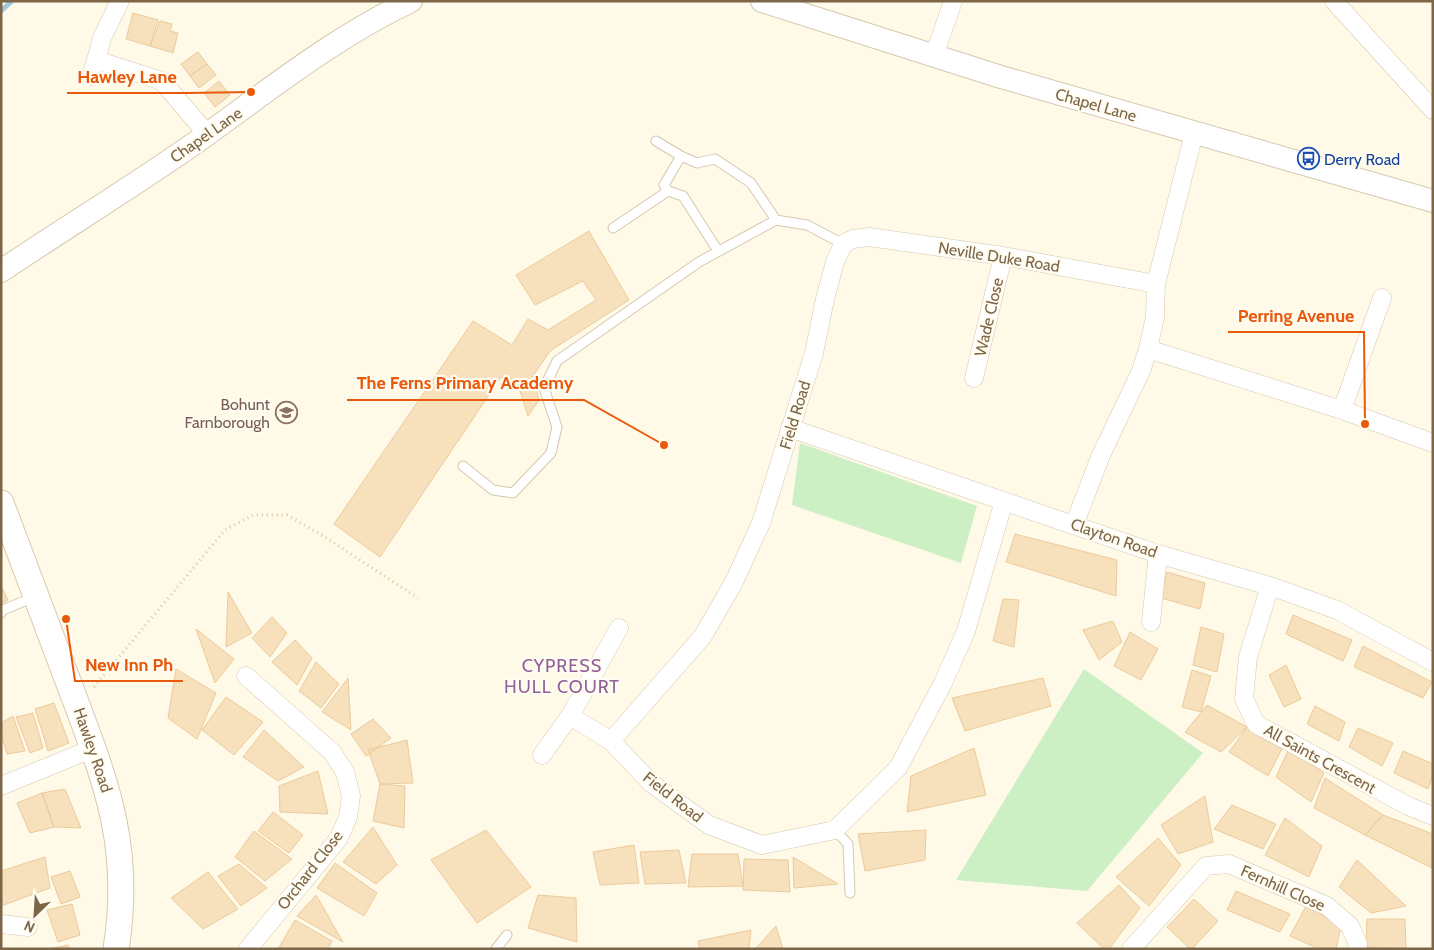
<svg xmlns="http://www.w3.org/2000/svg" width="1434" height="950" font-family="Cabin,sans-serif">
<rect width="100%" height="100%" fill="#fffae8"/>
<path fill="#cdefc4" d="M800 443 977 506 961 563 792 505Z
M1084 669 1203 753 1087 891 956 880Z"/>
<g fill="none" stroke-linecap="round" stroke-linejoin="round">
<path stroke="#9ec8de" stroke-width="5" d="M1 11 12 1"/>
</g>
<path fill="#f7e0bc" stroke="#ecca9b" d="M133 13 158 20 150 46 126 39Z
M160 21 172 24 170 31 178 33 173 53 150 46Z
M198 52 207 64 190 76 181 64Z
M207 64 216 75 199 88 190 76Z
M219 81 230 95 215 107 204 93Z
M589 231 629 300 550 351 533 376 539 400 528 416 517 382 501 377 380 557 334 524 473 321 512 345 528 319 548 330 596 300 583 281 535 305 516 275Z
M1015 534 1117 560 1116 596 1006 562Z
M1167 572 1205 583 1200 609 1161 598Z
M1 586 8 600 1 604Z
M228 592 252 633 226 647Z
M1003 599 1019 600 1014 647 993 641Z
M1293 615 1352 640 1343 661 1286 634Z
M272 617 287 633 270 657 252 638Z
M1113 621 1122 642 1099 660 1083 630Z
M1201 627 1224 634 1217 672 1193 665Z
M196 629 234 659 215 683Z
M1130 632 1158 649 1141 680 1114 666Z
M295 640 312 658 297 685 272 662Z
M1363 646 1432 682 1423 698 1354 667Z
M316 662 339 684 321 708 299 691Z
M1286 665 1301 699 1284 707 1269 675Z
M176 669 216 693 197 739 168 718Z
M1192 670 1211 676 1201 712 1182 707Z
M348 678 351 730 322 712Z
M1043 678 1051 706 965 731 952 698Z
M226 697 263 722 234 755 202 730Z
M54 703 69 743 48 751 35 709Z
M1207 705 1247 727 1221 752 1185 732Z
M1315 706 1345 722 1339 741 1307 724Z
M33 713 43 748 30 753 16 717Z
M13 716 25 751 7 754 1 734V723Z
M373 719 391 738 366 756 351 734Z
M1247 727 1282 749 1268 776 1229 752Z
M1358 728 1393 743 1382 766 1349 747Z
M264 730 304 767 278 781 243 757Z
M407 740 413 783 380 784 368 750Z
M974 748 986 795 907 812 911 776Z
M1289 748 1324 773 1311 802 1276 777Z
M1403 751 1433 764V775L1428 789 1394 773Z
M318 771 328 814 280 812 279 786Z
M1325 778 1383 815 1365 835 1314 808Z
M380 784 405 786 404 828 373 821Z
M65 789 81 828 54 827 42 793Z
M42 793 54 827 30 833 17 803Z
M1205 796 1213 842 1178 854 1161 825Z
M1232 805 1276 824 1263 849 1214 829Z
M273 812 303 835 289 853 258 831Z
M1383 815 1433 834 1432 868 1365 835Z
M1285 818 1322 846 1309 877 1265 855Z
M373 827 397 865 376 884 343 862Z
M486 830 531 887 477 923 431 860Z
M926 830 925 860 865 871 858 834Z
M254 831 292 859 265 881 235 857Z
M1158 838 1181 865 1149 906 1116 877Z
M634 845 639 883 600 885 593 852Z
M679 850 686 883 645 884 640 852Z
M692 854H738L743 886 688 887Z
M45 857 50 888 1 906V871Z
M793 857 838 884 794 888Z
M744 859 788 860 790 892 743 890Z
M1357 860 1406 906 1371 913 1339 887Z
M335 863 377 893 364 916 317 888Z
M239 864 267 888 241 906 218 876Z
M70 871 80 897 61 904 51 877Z
M208 872 238 909 203 929 171 898Z
M1119 885 1140 908 1109 949H1104L1077 923Z
M1236 891 1290 914 1280 932 1227 910Z
M316 895 343 942 297 916Z
M538 895 576 898 577 942 528 928Z
M1194 899 1218 921 1192 949H1190L1167 927Z
M72 904 80 935 58 942 47 910Z
M1306 906 1341 926 1336 949H1319L1290 936Z
M1367 919H1405L1406 949 1366 947Z
M295 920 332 941 328 949H278Z
M776 926 783 949H755Z
M751 930 749 949H700L698 941Z
M68 945 70 949H50Z"/>
<g fill="none" stroke-linecap="round" stroke-linejoin="round">
<defs>
<path id="service" d="M656 141 681 156
M668 191 664 185 681 156 697 163 715 159 751 183 776 220
M613 228 668 191 683 196 718 251
M463 466 493 490 513 493 551 453 557 427 544 388 557 361 699 262 776 220 807 225 843 244
M1 613 3 610 34 597
M835 830 848 844 850 893
M496 949 507 935"/>
<path id="minor" d="M120 1 102 38 96 60 162 81 207 134
M1334 1 1433 110
M934 56 953 1
M91 76 96 60
M1148 349 1342 410 1433 443
M974 378 1003 256
M1342 410 1382 298
M790 428 1158 554 1270 586 1337 610 1433 662
M1004 501 966 631 943 683 898 768 835 830 762 845 709 825 651 783 611 741 703 636 734 582 761 523 814 353 825 299 835 262 843 244 853 239 869 237 1003 256 1156 284
M1074 525 1101 455 1141 371 1148 349 1155 317 1156 284 1194 133
M1270 586 1248 657 1244 699 1256 724 1408 806 1433 816
M1151 622 1158 554
M246 676 332 752 345 772 351 796 348 817 339 838 248 949
M570 716 611 741
M542 755 570 716 619 628
M1 786 94 748
M1 924 28 927
M1131 949 1206 866 1229 864 1327 906 1350 926 1358 944 1357 949"/>
<path id="tertiary" d="M762 1 1001 77 1433 201
M1 271C65 228 132 187 195 143 265 93 333 38 411 1"/>
<path id="secondary" d="M1 503C23 563 46 622 68 681 104 777 133 843 116 949"/>
</defs>
<use href="#service" stroke="#d5c7af" stroke-width="11"/>
<use href="#minor" stroke="#d5c7af" stroke-width="19"/>
<use href="#tertiary" stroke="#d5c7af" stroke-width="24"/>
<use href="#secondary" stroke="#d9c8ab" stroke-width="27"/>
<path stroke="#ddc49e" stroke-width="3" stroke-dasharray="1 4" stroke-linecap="butt" d="M94 687 225 530 253 515H287L325 537 418 598"/>
<use href="#service" stroke="#fff" stroke-width="9"/>
<use href="#minor" stroke="#fff" stroke-width="18"/>
<use href="#tertiary" stroke="#fff" stroke-width="22"/>
<use href="#secondary" stroke="#fff" stroke-width="25"/>
</g>
<defs>
<symbol id="bus-ring" viewBox="-11 -11 22 22"><circle r="9.5" fill="#fffcf1" stroke="#1a4fb4" stroke-width="1.5"/><path d="M-5-6H5V4H4V6H2V4H-2V6H-4V4H-5ZM-3.5-4V0h7V-4ZM-3.5 1.2v1.5H-2V1.2ZM2 1.2v1.5H3.5V1.2Z" fill="#1a4fb4"/></symbol>
<symbol id="school-ring" viewBox="-11 -11 22 22"><circle r="9.5" fill="#fffcf1" stroke="#8d6e63" stroke-width="1.5"/><path d="M0-5L7-2L0 1L-7-2ZM-4 1L0 2.5L4 1V4Q0 6-4 4Z" fill="#8d6e63"/></symbol>
</defs>
<g fill-rule="evenodd">
<use href="#bus-ring" x="1296" y="146" width="25" height="25"/>
<use href="#school-ring" x="274" y="400" width="25" height="25"/>
</g>
<g text-anchor="middle" dominant-baseline="central" stroke-width="4.5" stroke-linejoin="round" paint-order="stroke">
<g font-size="16" fill="#7d6548" stroke="#fffcf1">
<text transform="translate(1096 105) rotate(16)">Chapel Lane</text>
<text transform="translate(206 135) rotate(-35)">Chapel Lane</text>
<text transform="translate(999 257) rotate(9)">Neville Duke Road</text>
<text transform="translate(989 317) rotate(-77)">Wade Close</text>
<text transform="translate(795 415) rotate(-73)">Field Road</text>
<text transform="translate(1114 538) rotate(19)">Clayton Road</text>
<text transform="translate(93 750) rotate(71)">Hawley Road</text>
<text transform="translate(1320 759) rotate(29)">All Saints Crescent</text>
<text transform="translate(673 797) rotate(38)">Field Road</text>
<text transform="translate(310 870) rotate(-52)">Orchard Close</text>
<text transform="translate(1283 888) rotate(24)">Fernhill Close</text>
</g>
<g font-size="16" fill="#164399" stroke="#fffcf1" text-anchor="start">
<text x="1324" y="159">Derry Road</text>
</g>
<g font-size="16" fill="#785e54" stroke="#fffcf1" text-anchor="end">
<text x="270" y="404">Bohunt<tspan x="270" dy="18">Farnborough</tspan></text>
</g>
<g font-size="18" letter-spacing="1" fill="#916099" stroke="#fffcf1">
<text x="562" y="666">CYPRESS<tspan x="562" dy="21">HULL COURT</tspan></text>
</g>
</g>
<path fill="none" stroke="#e8590c" stroke-width="2" d="M251 92L186 93H67M1365 424L1364 332H1228M664 445L584 400H347M66 619L75 681H183"/>
<g fill="#e8590c" stroke="#fffcf1" stroke-width="2">
<circle cx="251" cy="92" r="5"/>
<circle cx="1365" cy="424" r="5"/>
<circle cx="664" cy="445" r="5"/>
<circle cx="66" cy="619" r="5"/>
</g>
<g font-size="18" text-anchor="middle" font-weight="bold" fill="#e8590c" stroke="#fffcf1" stroke-width="4.5" stroke-linejoin="round" paint-order="stroke">
<text x="127" y="83">Hawley Lane</text>
<text x="1296" y="322">Perring Avenue</text>
<text x="465" y="389">The Ferns Primary Academy</text>
<text x="129" y="671">New Inn Ph</text>
</g>
<rect width="1434" height="950" fill="none" stroke="#7d6548" stroke-width="5"/>
<g transform="translate(35 915) rotate(205)" stroke="#fffcf1" stroke-width="4" paint-order="stroke">
<path d="M0-4L9 19L0 12L-9 19Z" fill="#7d6548"/>
<text y="-8" font-size="14" font-weight="bold" text-anchor="middle" fill="#7d6548">N</text>
</g>
</svg>
